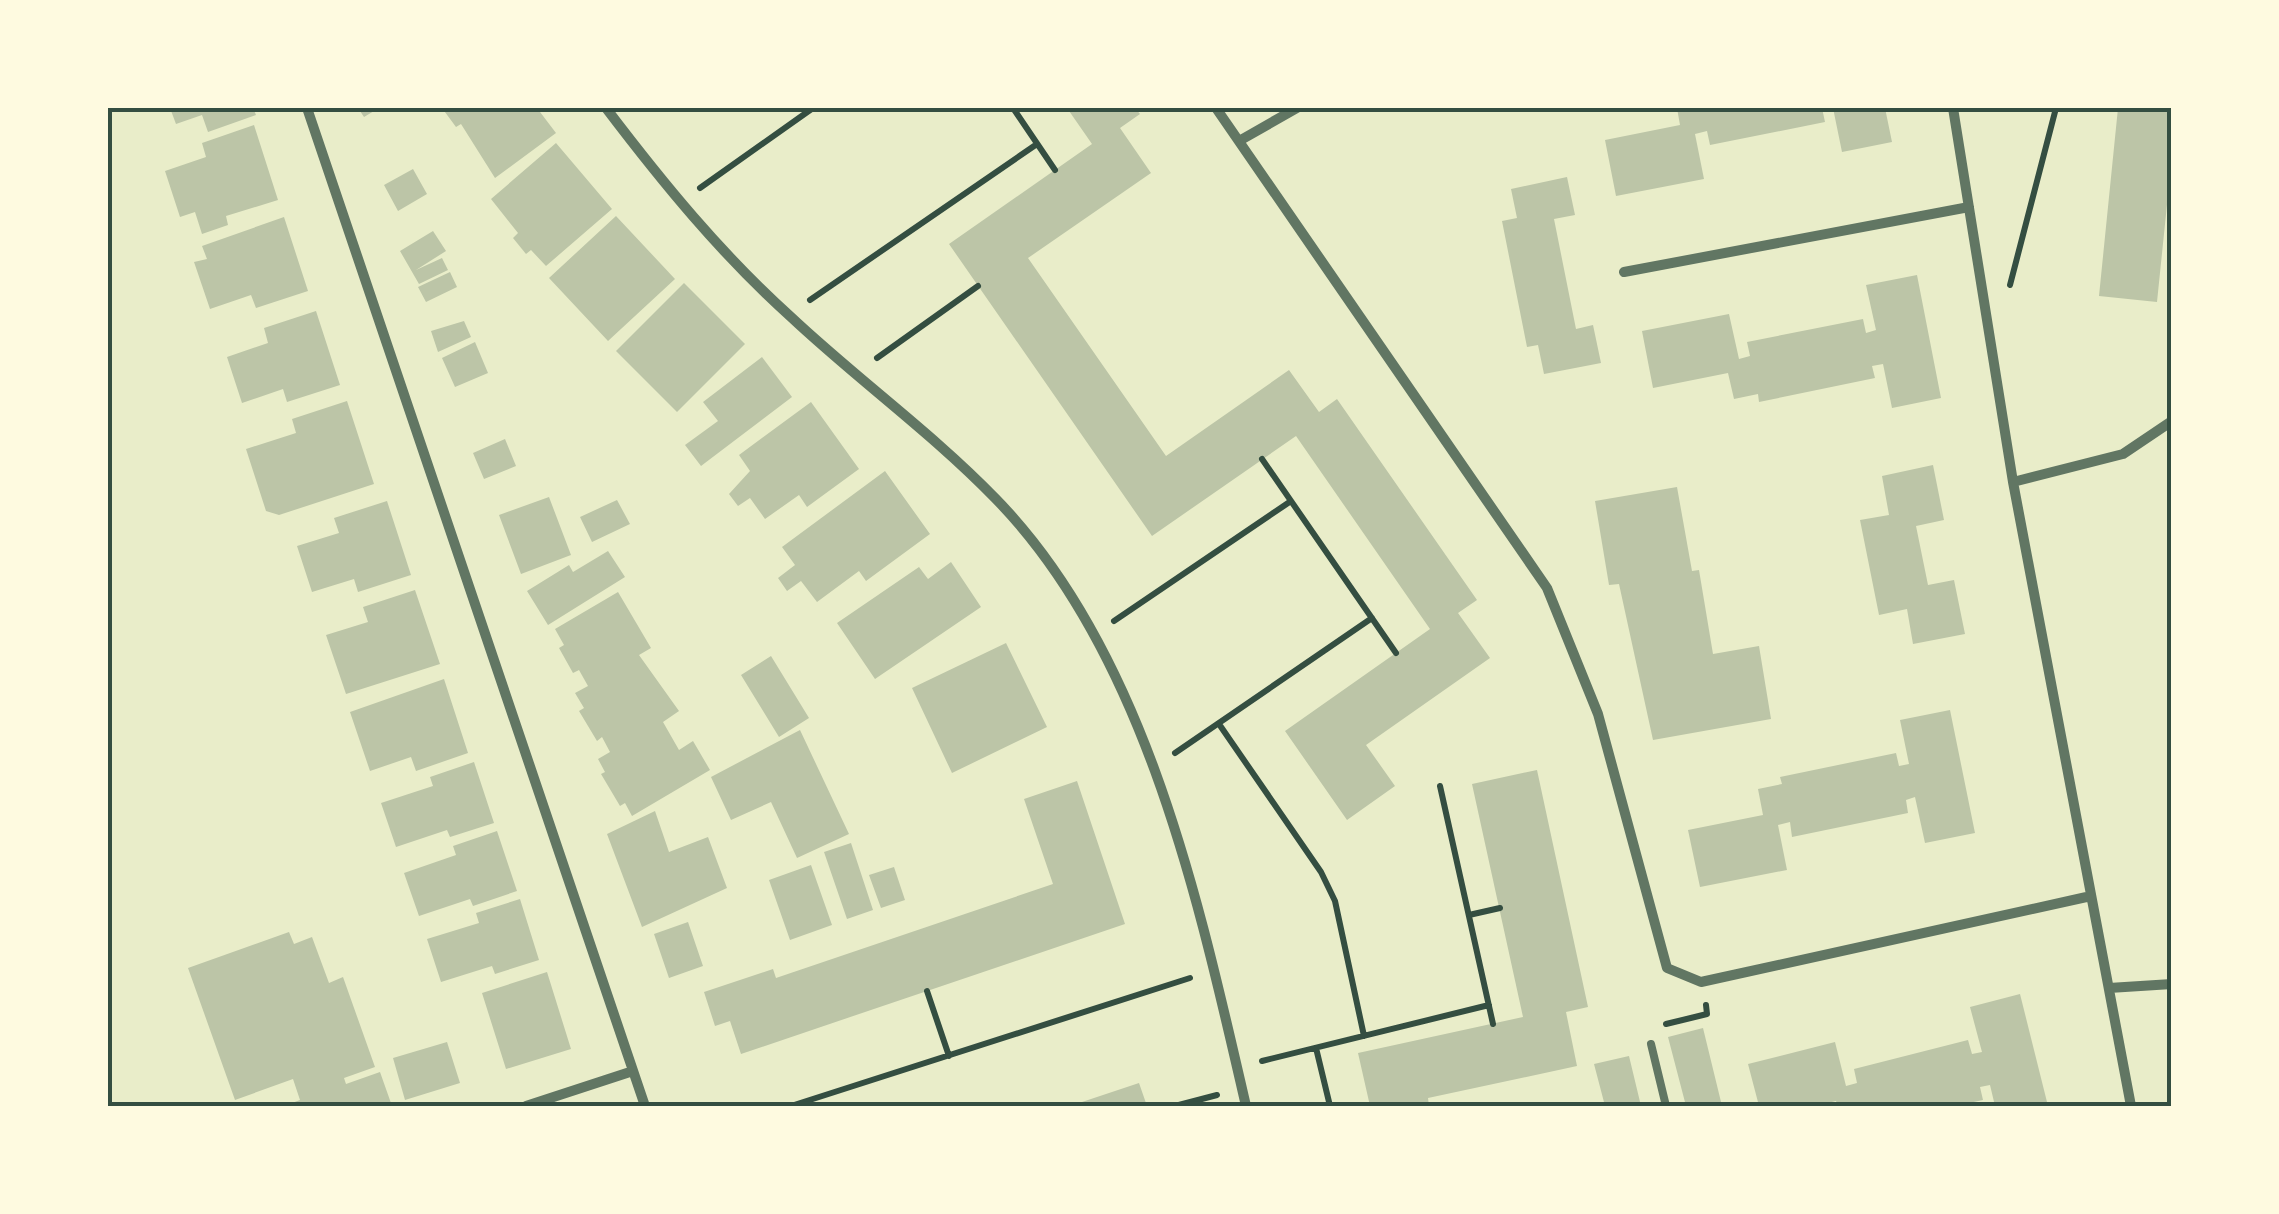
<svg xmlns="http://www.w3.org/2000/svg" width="2279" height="1214" font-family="Signika,sans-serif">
<rect width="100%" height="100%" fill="#e9edc9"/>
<path fill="#bcc5a7" d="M170 108H253L256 115 208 132 202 115 176 124Z
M358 108H379L364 117Z
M442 108H537L556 133 495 178 461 124 456 127Z
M1067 108H1135L1140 114 1120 128 1151 173 1028 258 1166 456 1289 370 1319 412 1337 399 1477 600 1458 613 1490 658 1366 745 1395 786 1347 820 1285 731 1430 629 1296 436 1152 536 949 244 1092 144Z
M1677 108H1822L1825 122 1710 145 1707 131 1695 134 1704 179 1616 196 1605 140 1680 125Z
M1833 108H1885L1892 142 1842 152Z
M2118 108H2172V156L2157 302 2099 296Z
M254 125 278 200 226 216 228 225 202 234 195 212 180 217 165 171 206 157 202 143Z
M556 143 612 209 546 266 531 250 526 254 513 238 518 233 491 199Z
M413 169 427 194 398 211 384 185Z
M1567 177 1575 215 1554 219 1576 329 1593 325 1601 363 1544 374 1538 345 1527 347 1502 221 1517 218 1511 189Z
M616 216 675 279 608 341 549 278Z
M284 217 308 291 256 308 251 295 210 309 194 262 207 259 202 246Z
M433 231 446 251 416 270 442 258 448 270 419 284 400 251Z
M450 272 457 287 426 302 418 287Z
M1917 275 1941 398 1892 408 1883 364 1872 366 1875 378 1759 402 1758 394 1734 399 1728 373 1653 388 1642 331 1729 314 1739 359 1750 356 1747 342 1863 319 1866 333 1876 330 1866 285Z
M684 283 745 344 677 412 616 351Z
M316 311 340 385 287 402 283 389 242 403 227 357 268 343 264 328Z
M464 321 471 337 438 352 431 331Z
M475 342 488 373 455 387 442 358Z
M762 357 792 397 701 466 685 445 718 421 703 402Z
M347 401 374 484 279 515 266 511 246 449 296 433 292 419Z
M811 402 859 469 807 507 799 495 765 519 750 498 738 506 729 494 750 471 739 455Z
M505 439 516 466 484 479 473 453Z
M1933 465 1944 520 1916 526 1928 585 1954 580 1965 634 1913 644 1907 609 1879 615 1860 520 1889 515 1882 476Z
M885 471 930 534 866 581 859 571 817 602 801 581 787 591 778 578 795 565 782 547Z
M1677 487 1692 571 1699 570 1713 654 1759 646 1771 719 1653 740 1619 584 1609 585 1595 501Z
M549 497 571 555 521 574 499 515Z
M617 500 630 524 592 542 580 517Z
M387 501 411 575 358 592 354 579 312 592 297 546 339 533 334 518Z
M608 551 625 577 548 625 527 591 569 565 573 572Z
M951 562 981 607 875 679 837 623 919 567 928 579Z
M415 590 440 664 346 694 326 635 368 622 363 607Z
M618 592 651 648 639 655 679 711 663 722 679 750 693 741 710 770 632 816 625 803 620 806 601 774 605 772 598 759 610 752 602 737 597 741 579 711 584 708 575 693 588 686 579 670 573 673 559 648 564 645 555 629Z
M1006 643 1047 727 952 773 912 688Z
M771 656 809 718 779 737 741 675Z
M444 679 468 753 416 771 411 757 370 771 350 712Z
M1950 710 1975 833 1925 843 1915 797 1906 800 1908 813 1792 837 1790 822 1778 825 1787 870 1700 887 1688 830 1763 815 1758 789 1782 784 1780 777 1896 753 1899 766 1909 764 1900 720Z
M800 730 849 834 797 858 771 802 731 820 711 777Z
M474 762 494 823 450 837 447 830 396 847 381 803 433 786 430 777Z
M1537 770 1588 1007 1566 1012 1577 1066 1428 1098 1429 1106H1370L1358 1053 1523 1017 1472 784Z
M1077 781 1125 924 741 1054 730 1021 715 1026 704 992 773 969 776 978 1053 884 1024 799Z
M655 811 669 852 708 837 727 888 642 927 607 834Z
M497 831 517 891 473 906 470 899 419 916 404 873 456 855 453 846Z
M851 843 873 910 847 919 824 852Z
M811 865 832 925 790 940 769 880Z
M894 867 905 900 881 908 869 875Z
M520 899 539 960 495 974 492 966 441 982 427 939 479 923 476 913Z
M688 922 703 966 669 978 654 934Z
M289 932 294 944 312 937 329 983 343 977 375 1067 344 1078 346 1084 380 1072 392 1106H284L300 1100 293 1079 235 1100 188 968Z
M547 972 571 1049 506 1069 482 993Z
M2020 994 2048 1106H1995L1990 1085 1980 1087 1983 1100 1955 1106H1838L1836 1101 1815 1106H1759L1748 1064 1835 1042 1846 1086 1857 1083 1854 1069 1968 1040 1972 1054 1982 1052 1970 1007Z
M1703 1028 1722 1106H1686L1668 1037Z
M447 1042 460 1083 405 1100 393 1058Z
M1629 1056 1641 1106H1605L1594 1064Z
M1139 1083 1147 1106H1070Z"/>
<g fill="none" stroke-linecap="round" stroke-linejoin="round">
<path stroke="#344e41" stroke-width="6" d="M1013 108 1055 170
M700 188 813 108
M2010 285 2056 108
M810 300 1037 144
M877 358 978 286
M1262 459 1396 653
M1114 621 1291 501
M1219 724 1321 872 1335 901 1364 1036
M1175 753 1372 618
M1440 786 1493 1024
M1469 915 1500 908
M927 991 949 1056
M1666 1024 1707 1014 1706 1005
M1316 1048 1330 1106
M1262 1061 1489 1005
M791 1106 1190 978
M1175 1106 1217 1095"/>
<path stroke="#617663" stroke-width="8" d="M1651 1044 1666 1106"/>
<path stroke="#617663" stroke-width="10" d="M307 108 645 1106
M606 108C663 183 721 254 791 317 857 379 932 433 995 498 1146 652 1199 903 1246 1106
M1216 108 1547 588 1598 714 1667 968 1701 982 2091 896
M1953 108 2013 482 2131 1106
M1239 141 1297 108
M1624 272 1969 207
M2013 482 2123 454 2172 421
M2109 988 2172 984
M526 1106 633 1071"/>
</g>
<rect width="2279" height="1214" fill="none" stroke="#fefae0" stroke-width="220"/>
<rect x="110" y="110" width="2059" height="994" fill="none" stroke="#344e41" stroke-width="4"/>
</svg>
